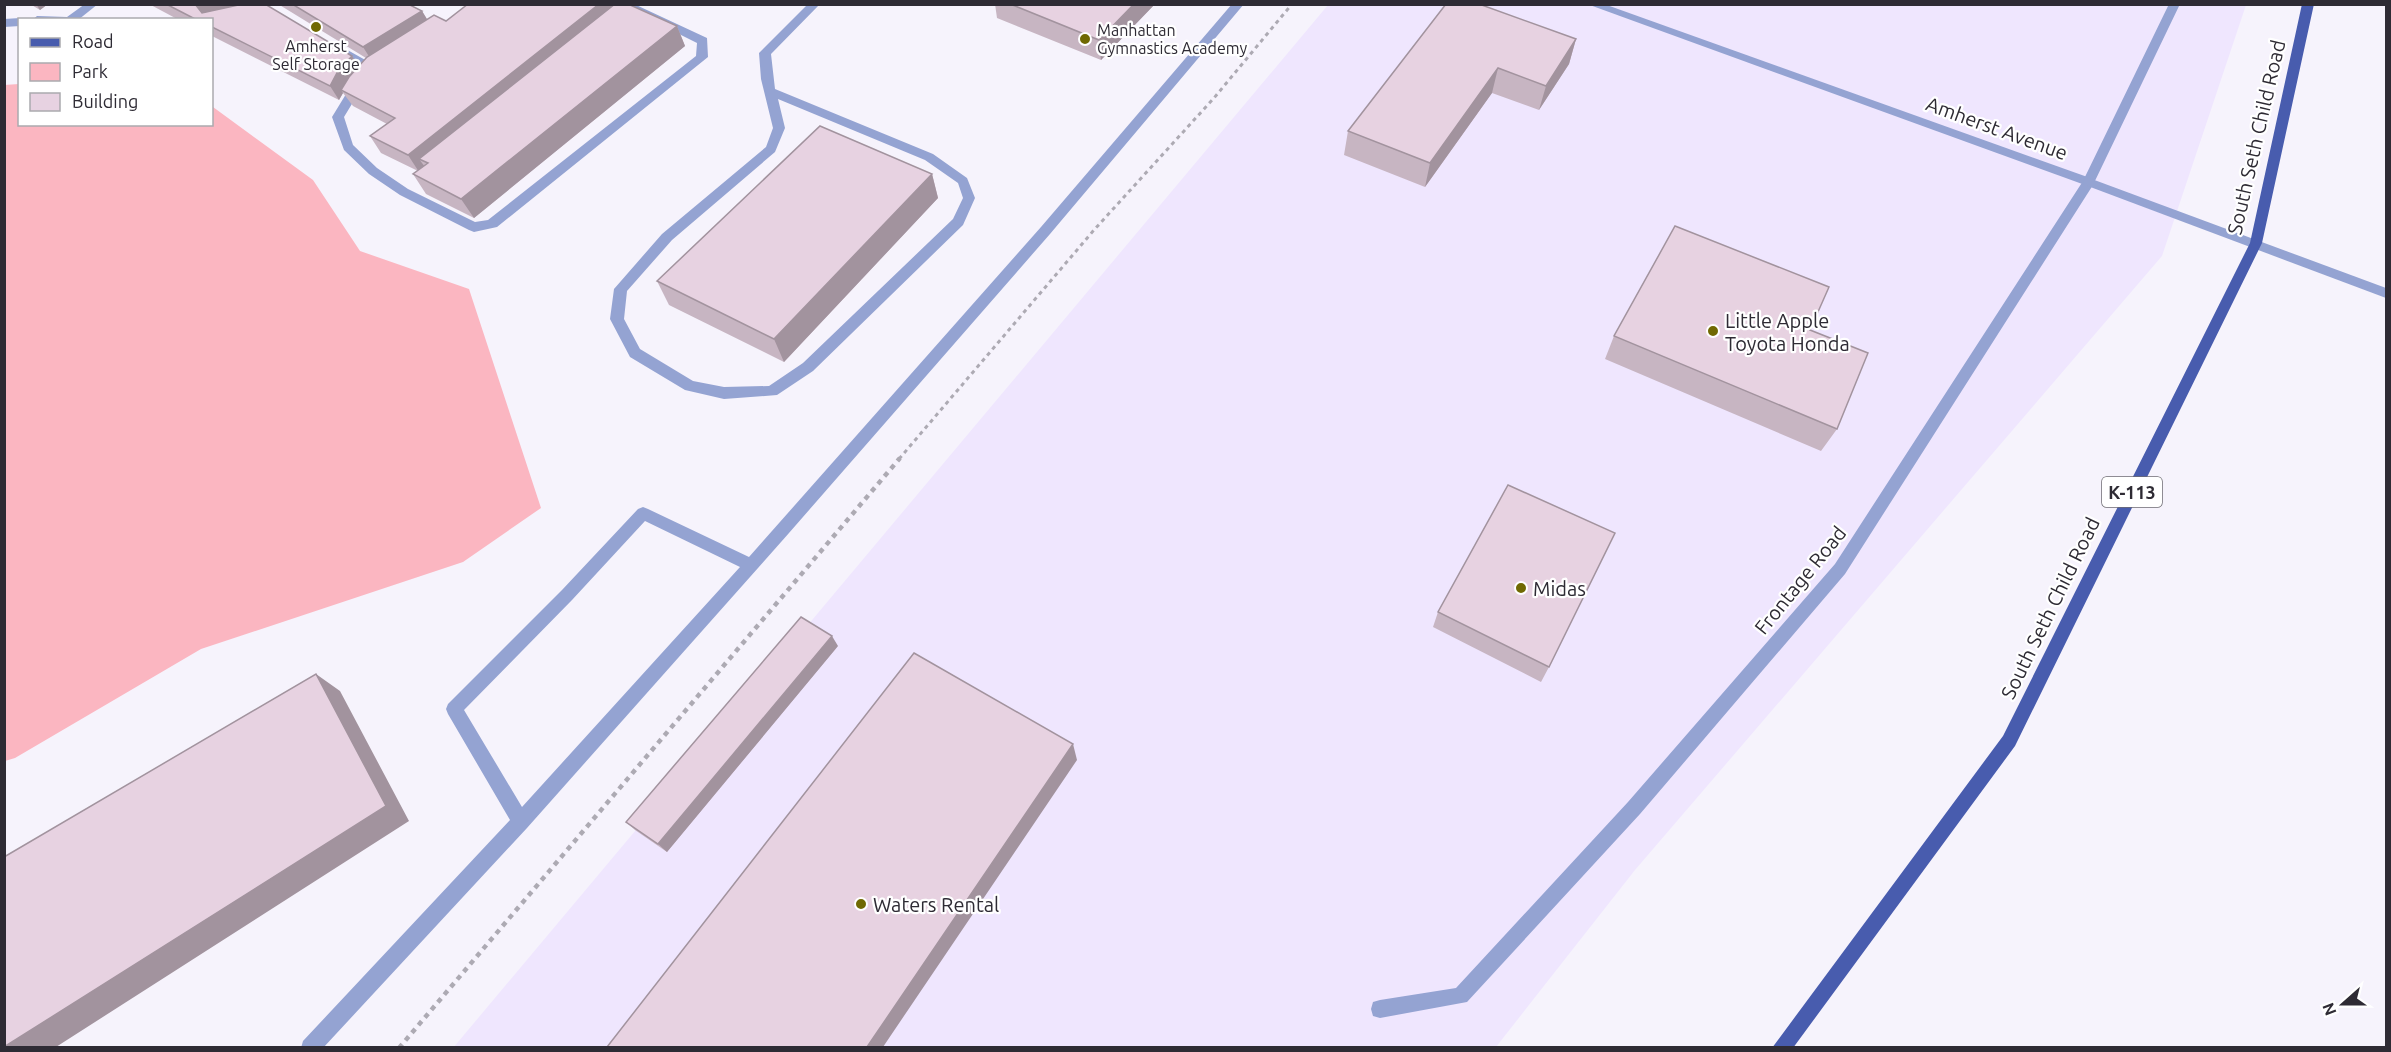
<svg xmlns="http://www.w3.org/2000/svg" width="2391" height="1052" font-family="Ubuntu,sans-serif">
<rect width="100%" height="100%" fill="#f6f3fc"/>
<path fill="#efe6fe" d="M1328 5H2246L2162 256 1635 870 1496 1047 453 1048Z"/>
<path fill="#fbb6c1" d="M19 84 20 124H212L213 107 313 180 360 251 469 289 541 508 463 562 201 649 15 758 5 761 4 85Z"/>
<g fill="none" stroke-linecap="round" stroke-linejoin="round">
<path stroke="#adaab3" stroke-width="3" stroke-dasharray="4 4" stroke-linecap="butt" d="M899 459 1094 230 1214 98 1292 4"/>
<path stroke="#adaab3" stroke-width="4.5" stroke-dasharray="5 5" stroke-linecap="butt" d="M399 1048 900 458"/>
<path fill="#94a3d2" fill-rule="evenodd" d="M85 4H98L78 20H32L37 16 67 17Z
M619 4H634L707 38 708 57 497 227 474 232 469 230 400 195 369 174 344 150 332 117 354 81 358 80 364 84 344 117 353 145 377 168 408 189 475 222 488 220 696 56 697 43Z
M808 4H820L771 54 775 89 933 154 967 178 975 198 963 225 813 371 777 395 724 399 685 390 630 357 610 319 614 289 662 234 766 147 773 128 761 79 759 53ZM778 99 925 160 958 183 963 198 953 219 803 363 769 386 724 387 693 381 640 349 624 319 627 291 672 240 775 152 785 128Z
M1232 4H1244L1050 234 789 533 527 828 323 1048H301L303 1041 510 820 448 714 446 709 448 704 562 590 638 509 643 507 648 509 749 557 1041 227ZM645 521 740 567 522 807 464 710 572 600Z
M2169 4H2180L2093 185 1845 574 1640 814 1467 1002 1380 1018 1373 1016 1371 1009 1373 1002 1380 1000 1456 988 1628 802 1835 564 2083 181Z
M20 18 24 20H20V26L4 27V19Z
M335 43 376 66V72H368L331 50 329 47Z"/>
<path fill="#94a3d2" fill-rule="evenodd" d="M1587 4H1604L2093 179 2095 182 2093 185H2085Z"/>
<path fill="#94a3d2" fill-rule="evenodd" d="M2089 178 2386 288V298L2085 185 2083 182 2085 179Z"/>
<path fill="#485cae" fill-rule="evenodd" d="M2302 4H2314L2262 243 2015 746 1793 1048H1772L2003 736 2250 243Z"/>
</g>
<path fill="#c7b5c2" d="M30 4H48L40 10Z
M149 4H275L268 6 352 56 358 66 366 58 278 4H408L422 11 427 19 446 21 677 26 685 46 474 218 426 194 413 174 418 171 381 153 370 136 387 124 353 106 343 93 339 100 212 36V20H179Z
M995 4H1155L1101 60 997 18Z
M1446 4 1576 39 1569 64 1539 110 1492 93 1425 187 1344 155 1348 131Z
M932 174 938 198 784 362 669 305 657 281Z
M1810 330 1837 429 1821 451 1605 359 1614 336Z
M1438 612 1549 667 1541 682 1433 627Z
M838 646 667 852 635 830 626 822Z"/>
<path fill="#a2939e" d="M36 4H48L40 10Z
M195 4H275L205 19Z
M599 4H620L419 159 425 167 419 172 408 155Z
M1134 4H1155L1101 60 1099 40Z
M422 11 431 26 372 61 363 47Z
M677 26 685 46 474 218 461 199Z
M1576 39 1569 64 1539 110 1546 86Z
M352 56 361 70 341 90 343 93 339 100 330 86 338 71Z
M1498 68 1492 93 1425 187 1430 163Z
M932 174 938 198 784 362 774 339Z
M832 636 838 646 667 852 658 844Z
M316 674 340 691 409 821 56 1047H5Z
M1073 744 1077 760 883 1047H867Z"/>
<path fill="#e7d2e1" stroke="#a2939e" stroke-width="1.5" d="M166 4H195L202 13 243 4H265L352 56 338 71 330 86 212 27V20H197Z
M292 4H408L422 11 363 47Z
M468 4H599L408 155 370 136 395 118 341 90 349 77 367 57 434 15 446 21Z
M615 4H628L677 26 461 199 413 174 428 163 419 159Z
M1010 4H1134L1099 40Z
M1446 4H1479L1576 39 1546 86 1498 68 1430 163 1348 131Z
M820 126 932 174 774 339 657 281Z
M1675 226 1829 287 1810 330 1868 353 1837 429 1614 336Z
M1508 485 1615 533 1549 667 1438 612Z
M801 617 832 636 658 844 626 822Z
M914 653 1073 744 867 1047H607Z
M316 674 386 806 4 1047V857Z"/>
<g fill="#706902" stroke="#fff" stroke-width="2">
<circle cx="316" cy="27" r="6"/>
<circle cx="1085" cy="39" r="6"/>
<circle cx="1713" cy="331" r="6"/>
<circle cx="1521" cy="588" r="6"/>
<circle cx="861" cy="904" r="6"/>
</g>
<g text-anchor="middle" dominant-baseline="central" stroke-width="4.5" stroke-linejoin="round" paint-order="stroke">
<g font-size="16" fill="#2e2b34" stroke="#fff" text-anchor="start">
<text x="1097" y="30">Manhattan<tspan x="1097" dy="18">Gymnastics Academy</tspan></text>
<text x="316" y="46" text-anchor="middle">Amherst<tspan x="316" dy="18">Self Storage</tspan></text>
</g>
<rect fill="#fff" stroke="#6d6b71" stroke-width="1.5" x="2102" y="477" width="60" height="30" rx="4.5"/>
<g font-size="18" font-weight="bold" fill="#2e2b34">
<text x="2132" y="492">K-113</text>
</g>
<g font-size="20" fill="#2e2b34" stroke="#fff">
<text transform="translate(1997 128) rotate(20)">Amherst Avenue</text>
<text transform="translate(2256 137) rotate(-77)">South Seth Child Road</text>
<text transform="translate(1800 580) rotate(-51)">Frontage Road</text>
<text transform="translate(2050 608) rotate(-64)">South Seth Child Road</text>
</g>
<g font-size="20" fill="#2e2b34" stroke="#fff" text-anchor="start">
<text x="1725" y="320">Little Apple<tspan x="1725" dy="23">Toyota Honda</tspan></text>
<text x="1533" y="588">Midas</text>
<text x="873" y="904">Waters Rental</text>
</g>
</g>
<rect width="2391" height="1052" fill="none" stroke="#2e2b34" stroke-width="12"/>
<rect x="18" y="18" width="195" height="108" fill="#ffffff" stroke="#abaaae" stroke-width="1.5"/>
<rect x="30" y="38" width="30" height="9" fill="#485cae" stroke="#abaaae" stroke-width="1.5"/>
<text x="72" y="48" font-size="18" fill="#2e2b34">Road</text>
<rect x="30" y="63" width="30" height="18" fill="#fbb6c1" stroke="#abaaae" stroke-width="1.5"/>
<text x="72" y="78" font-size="18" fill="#2e2b34">Park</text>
<rect x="30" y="93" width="30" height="18" fill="#e7d2e1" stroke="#abaaae" stroke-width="1.5"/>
<text x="72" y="108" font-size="18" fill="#2e2b34">Building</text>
<g transform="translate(2343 1004) rotate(249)" stroke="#ffffff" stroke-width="4.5" paint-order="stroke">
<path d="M0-4.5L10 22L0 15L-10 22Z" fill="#2e2b34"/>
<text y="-9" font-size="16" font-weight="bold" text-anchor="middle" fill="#2e2b34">N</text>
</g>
</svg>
